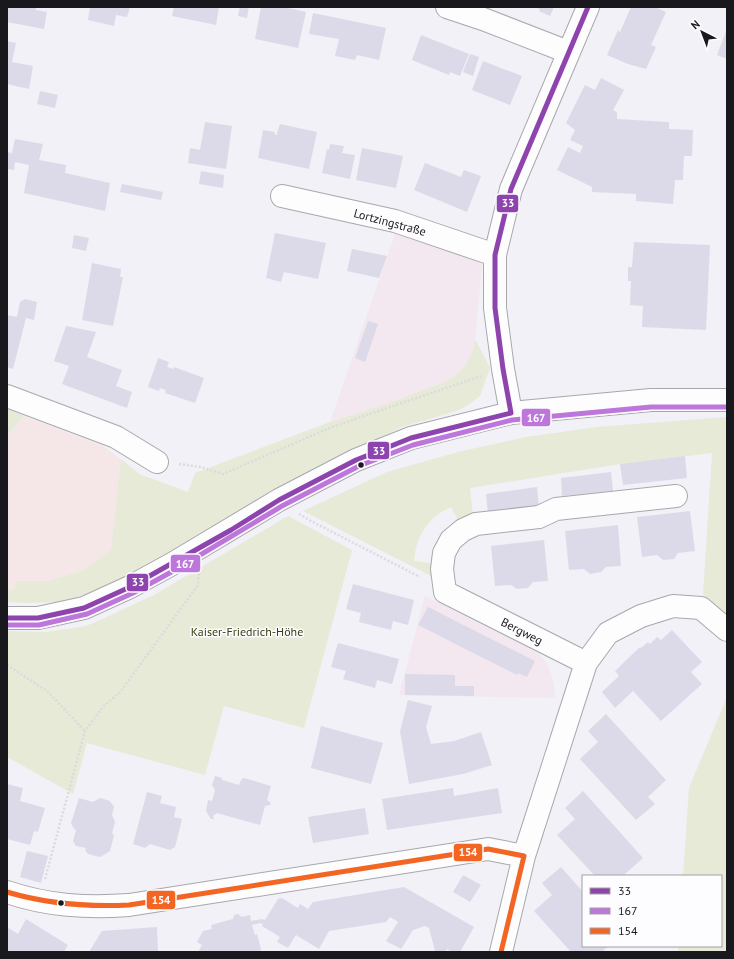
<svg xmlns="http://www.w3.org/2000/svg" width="734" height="959" font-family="'PT Sans',sans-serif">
<rect width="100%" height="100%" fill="#f1f1f7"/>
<path fill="#f5e7e8" d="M24 416 103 446 121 459 111 550 82 571 48 581H16L14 590H7L8 580H7V435Z"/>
<path fill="#f3e7f0" d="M395 234 478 261 482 266 475 339 472 353 466 365 455 376 442 383 386 404 330 422Z
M425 596 527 647 539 654 546 662 551 673 554 686 555 698 399 695Z"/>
<path fill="#e6ead7" d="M475 339 490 368 480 396 468 405 459 410 402 427 310 472 137 571 101 588 72 599 57 602 27 603 7 602V590H14L16 581H48L82 571 111 550 121 459 139 474 188 492 195 473 330 422 386 404 442 383 455 376 466 365 472 353Z
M7 409 24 416 7 435Z
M727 417V617L703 595 712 453 620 464 470 488 473 516 459 522 451 507C428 517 416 536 414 561L431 563 433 577 303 511 387 472 458 452 526 437 597 427Z
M288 516 352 550 304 728 224 706 205 775 87 743 73 794 7 757V631L46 632 86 626 98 621 154 595Z
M727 697V952H678V946H721V876H683L689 788Z"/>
<path fill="#dcdae8" d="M7 7H36V10L47 12 44 29 7 22Z
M90 7H130L127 17 116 15 114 26 88 20Z
M174 7H219L216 25 172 16Z
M240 7H249L247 18 238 16Z
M261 7H283L306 12 298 48 255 39Z
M535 7H554L550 16 539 11 540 9Z
M631 7H655L666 12 651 45 656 47 646 69 628 64 607 55 618 30 620 32Z
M313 13 386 28 379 60 357 55 355 60 335 56 339 39 309 34Z
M727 29V59L717 55Z
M421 35 469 54 460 76 450 72 449 75 412 60Z
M7 41 16 43 12 62 33 66 29 89 7 84Z
M470 54 479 57 473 76 463 72Z
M483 61 522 76 510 105 472 90Z
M601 78 624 90 613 110 617 112V119L669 122V129L693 130 692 156H684L683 180H675L673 204 636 201V194L592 192V187L557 170 568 147 580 153 583 146 570 140 575 130 566 123 585 85 595 90Z
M40 91 58 95 55 108 37 104Z
M205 122 232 126 226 169 188 163 190 148 200 150Z
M280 124 317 132 309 169 258 158 263 130 275 132 274 134 278 135 277 133Z
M15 139 43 144 39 160 66 165 65 173 110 183 105 211 24 193 29 165 15 162 14 170 7 169V152L12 153Z
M330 144 344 146 342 153 355 155 350 179 322 173 327 149 329 150Z
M362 148 403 156 396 188 356 180Z
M425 163 461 177 464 170 481 176 467 212 414 190Z
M201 171 224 175 223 188 199 184Z
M122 184 163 192 161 200 120 192Z
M275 233 326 243 318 279 284 272 281 282 266 278Z
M74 235 89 238 86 251 72 248Z
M634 242 710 245 706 330 642 327 643 306 630 305 631 281H628V267H632Z
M352 249 387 256 379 278 347 271Z
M92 263 121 269 120 277H123L113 326 82 320Z
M25 299 37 302 34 320 26 318 13 369 7 367V315L17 317 20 302Z
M368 321 378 324 365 362 355 358Z
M66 326 96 332 87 357 122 370 116 386 132 392 127 408 62 384 69 366 54 361Z
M158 358 169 362 167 367 174 369V367L204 378 195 403 165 393 166 390 160 388 159 391 148 387Z
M685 456 687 478 623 485 620 464Z
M611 472 613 491 562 496 561 478Z
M537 487 539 507 488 513 486 494Z
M690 511 695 551 678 553 674 559 663 560 657 555 642 557 637 517Z
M618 525 621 566 606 567 601 572 590 574 584 569 569 570 565 531Z
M544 540 548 581 533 582 528 588 517 589 511 585 495 586 491 546Z
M353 584 414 600 408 625 393 621 391 630 359 622 361 613 346 609Z
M428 607 535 661 527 677 518 673 517 675 418 625Z
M672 630 702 662 691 672 702 684 661 721 633 691 615 708 602 692 619 676 615 671 640 647 641 648 648 642 650 644 657 637 661 640Z
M338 643 399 659 392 684 377 680 375 688 343 679 346 671 331 667Z
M405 674 455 675V686H474V696L405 695Z
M408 700 432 706 426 727 431 744 454 741 481 732 492 765 463 774 409 784 400 731Z
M606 714 666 780 648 797 655 804 636 820 580 759 598 742 588 731Z
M321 726 383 743 371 784 311 768Z
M215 776 222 778V780L239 785 241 780 244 778 271 786 267 800 271 803 270 805 265 806 260 825 217 813 213 816 214 819H211L206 811 208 800 212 801 215 790 212 785Z
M7 784 23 788 20 801 45 808 38 832 34 831 30 845 7 839Z
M453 788 454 796 498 788 502 813 387 830 382 799Z
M583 791 643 858 625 874 627 876H595L557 835 575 819 565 808Z
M147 792 162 796 160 803 176 807 174 817 182 819 175 847 170 850 150 844 145 848 133 844Z
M79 798 93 802 100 798 110 801 114 807 112 815 115 822 112 833 114 835 110 851 100 857 88 854 85 850 86 848 76 846 73 841 76 830 74 829 71 823Z
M365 808 369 834 313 843 308 817Z
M27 851 48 856 41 883 20 877Z
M561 867 583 892V946H608L603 951 604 952H571L534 911 552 895 542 883Z
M463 875 481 885 470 902 453 892Z
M404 887 474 927 460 952H452L447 949 445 952 435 951 429 928 425 926 413 930 401 949 386 941 398 922 390 917 386 922 329 931 319 949 296 935 288 948 277 942 280 937 262 926 263 924 260 923 252 925 255 935 257 934 261 949 260 952H198L202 945 197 942 203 931 212 929 211 925 233 919 234 915 238 914 242 917 250 915 251 921 262 919 265 920 278 899 282 898 298 908 300 904 308 909 313 902Z
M26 919 68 945 64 952H7V927L18 934Z
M157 927 158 952H89L102 931Z"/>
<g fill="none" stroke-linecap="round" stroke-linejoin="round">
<defs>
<path id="minor" d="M447 7 483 19 568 52
M282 196 395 221 495 255
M7 396 116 437 157 462
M511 413 503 369 495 308V255L511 189 588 7
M7 618H38L84 608 130 587 172 564 279 500 356 460 411 438 511 413 651 400H727
M586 663 445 592 442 569 444 553 451 540 463 530 476 524 539 517 556 509 676 496
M7 892C48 906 87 908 129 905L488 849 524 856
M501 952 524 856 586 663 608 633 641 616 673 606 701 608 727 630"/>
</defs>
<use href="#minor" stroke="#a8a8ac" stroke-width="24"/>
<path stroke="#dbdbdd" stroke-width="2.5" stroke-dasharray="2 2" stroke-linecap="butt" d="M179 464 201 467 223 474 332 427 481 376
M299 514 311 521 420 577
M7 665 47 691 85 731
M45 879 85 731 103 707 121 691 198 585 199 573"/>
<use href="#minor" stroke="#fdfdfe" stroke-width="22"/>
<defs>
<path id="bus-1" d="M511 413 503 369 495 308V255L511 189 588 7
M7 618H38L84 608 130 587 231 530 279 500 356 460 411 438 511 413"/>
<path id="bus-2" d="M7 625H39L87 614 133 593 175 570 282 506 359 466 413 445 512 420 651 407H727"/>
<path id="bus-3" d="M7 892C47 904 87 907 129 905L488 849 524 856 501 952"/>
</defs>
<use href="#bus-1" stroke="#fdfcff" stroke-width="8"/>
<use href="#bus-2" stroke="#fdfcff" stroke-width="8"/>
<use href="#bus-3" stroke="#fdfcff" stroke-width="8"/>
<use href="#bus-1" stroke="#8e44ad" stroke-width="5"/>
<use href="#bus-2" stroke="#bd76da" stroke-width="5"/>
<use href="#bus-3" stroke="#f26522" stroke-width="5"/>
</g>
<g fill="#19181c" stroke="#fdfcff" stroke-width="1.5">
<circle cx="361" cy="465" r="3.5"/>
<circle cx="61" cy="903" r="3.5"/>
</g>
<g text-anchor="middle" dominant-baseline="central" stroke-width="3" stroke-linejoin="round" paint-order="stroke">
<g font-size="12" fill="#19181c" stroke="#fdfcff">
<text transform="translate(390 222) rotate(15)">Lortzingstraße</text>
<text transform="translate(522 631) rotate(27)">Bergweg</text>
</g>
<g font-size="12" fill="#393e11" stroke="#fdfcff">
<text x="247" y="631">Kaiser-Friedrich-Höhe</text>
</g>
</g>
<g stroke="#fdfcff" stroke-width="1.5">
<rect x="496" y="194" width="23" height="19" rx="4" fill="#8e44ad"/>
<rect x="521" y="408" width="30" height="19" rx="4" fill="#bd76da"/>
<rect x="367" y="441" width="23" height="19" rx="4" fill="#8e44ad"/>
<rect x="170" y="554" width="31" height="19" rx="4" fill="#bd76da"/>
<rect x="126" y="573" width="23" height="19" rx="4" fill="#8e44ad"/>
<rect x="453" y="843" width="30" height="19" rx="4" fill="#f26522"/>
<rect x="146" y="890" width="30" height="20" rx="4" fill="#f26522"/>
</g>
<g font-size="11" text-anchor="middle" font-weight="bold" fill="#fff">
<text x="508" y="207">33</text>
<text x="536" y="422">167</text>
<text x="379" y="455">33</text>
<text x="185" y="568">167</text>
<text x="138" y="586">33</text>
<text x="468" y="856">154</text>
<text x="161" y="904">154</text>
</g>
<rect width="734" height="959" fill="none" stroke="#19181c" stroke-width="16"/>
<rect x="582" y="875" width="140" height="72" fill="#fdfcff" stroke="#a2a1a4"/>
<rect x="590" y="888" width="20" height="6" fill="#8e44ad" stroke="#a2a1a4"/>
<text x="618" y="895" font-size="12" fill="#19181c">33</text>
<rect x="590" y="908" width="20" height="6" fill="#bd76da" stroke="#a2a1a4"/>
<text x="618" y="915" font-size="12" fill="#19181c">167</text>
<rect x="590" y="928" width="20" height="6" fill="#f26522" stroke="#a2a1a4"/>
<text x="618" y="935" font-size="12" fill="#19181c">154</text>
<g transform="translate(702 32) rotate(318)" stroke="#fdfcff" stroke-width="3" paint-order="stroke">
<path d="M0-3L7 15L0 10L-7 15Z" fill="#19181c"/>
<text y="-6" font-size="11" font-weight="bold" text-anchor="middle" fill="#19181c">N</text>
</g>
</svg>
